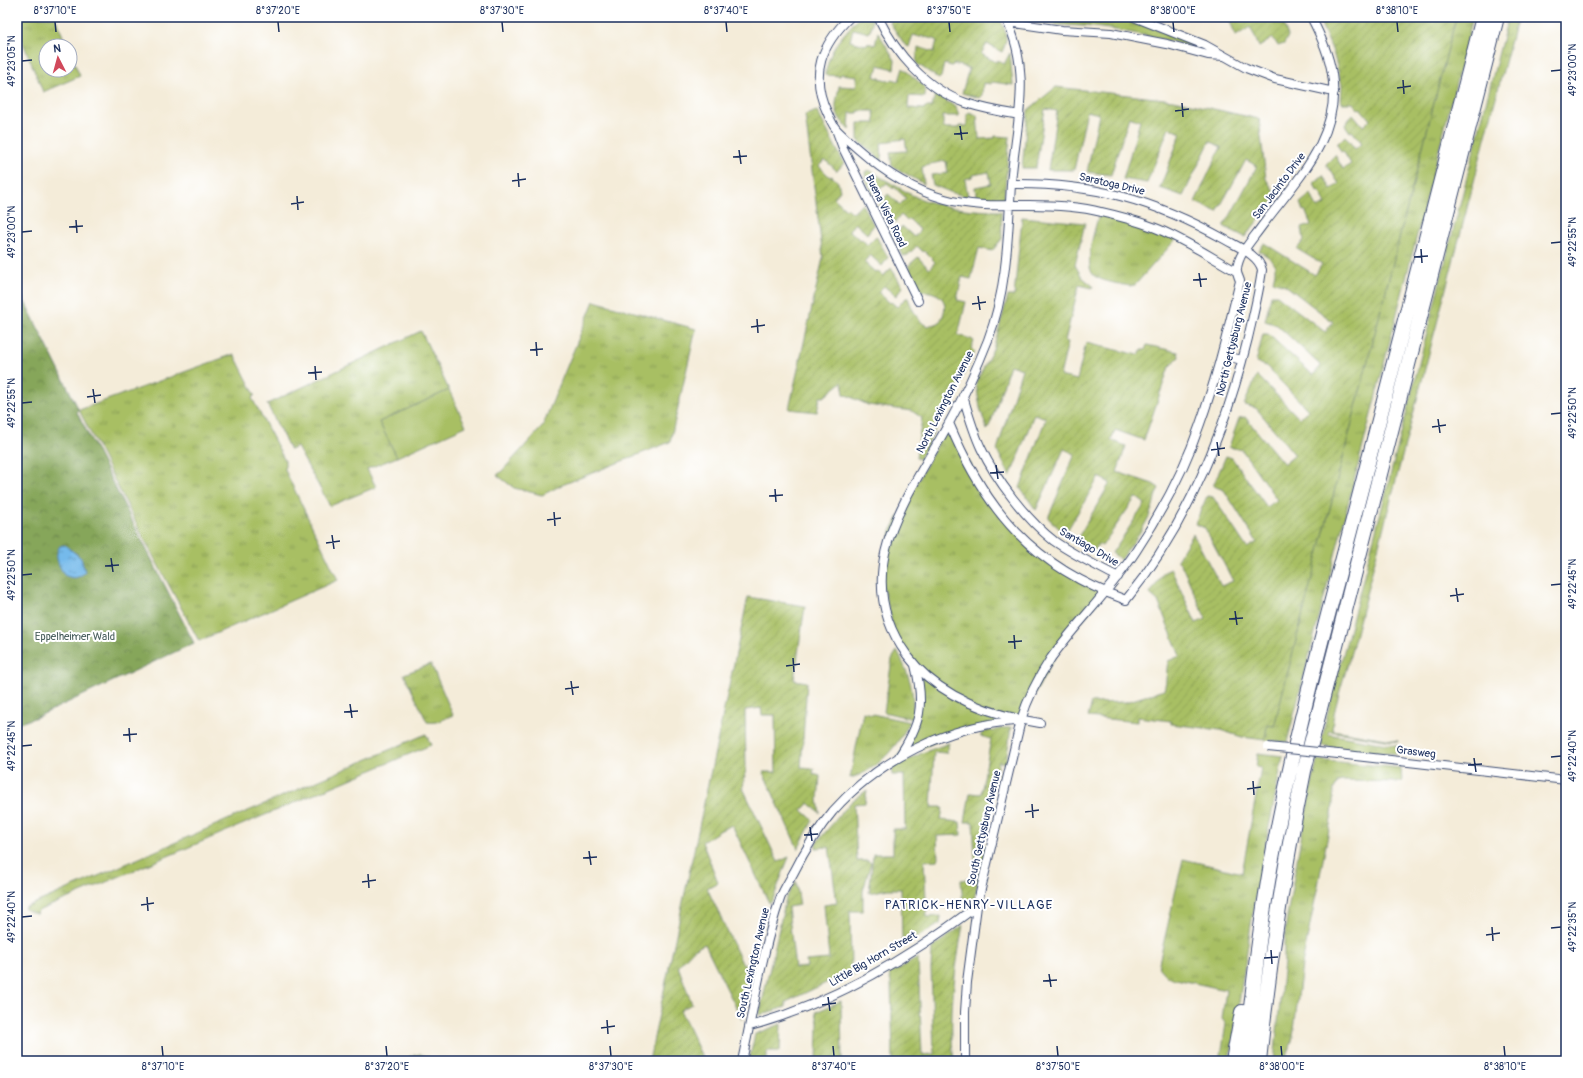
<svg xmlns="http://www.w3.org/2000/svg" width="1583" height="1078" font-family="Pangolin,sans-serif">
<defs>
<pattern id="grass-tufts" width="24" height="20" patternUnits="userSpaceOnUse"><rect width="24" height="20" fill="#a8bf64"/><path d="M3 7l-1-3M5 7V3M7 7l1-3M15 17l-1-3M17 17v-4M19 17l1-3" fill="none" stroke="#889c56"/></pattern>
<pattern id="forest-crowns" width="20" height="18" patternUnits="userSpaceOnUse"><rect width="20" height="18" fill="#86a65a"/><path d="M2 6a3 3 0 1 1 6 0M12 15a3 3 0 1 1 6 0" fill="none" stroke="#6d884e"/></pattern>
<pattern id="garden-furrows" width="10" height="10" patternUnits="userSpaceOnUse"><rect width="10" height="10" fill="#a8bf64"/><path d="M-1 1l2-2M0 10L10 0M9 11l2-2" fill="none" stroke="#889c56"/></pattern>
<pattern id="water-ripples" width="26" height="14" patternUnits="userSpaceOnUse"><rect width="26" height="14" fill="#74baeb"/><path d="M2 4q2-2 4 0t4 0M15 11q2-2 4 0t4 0" fill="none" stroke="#5e98c2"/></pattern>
</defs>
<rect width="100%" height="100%" fill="#fff"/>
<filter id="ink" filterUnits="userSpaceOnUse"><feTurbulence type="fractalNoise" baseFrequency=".025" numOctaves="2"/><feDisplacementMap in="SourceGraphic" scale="8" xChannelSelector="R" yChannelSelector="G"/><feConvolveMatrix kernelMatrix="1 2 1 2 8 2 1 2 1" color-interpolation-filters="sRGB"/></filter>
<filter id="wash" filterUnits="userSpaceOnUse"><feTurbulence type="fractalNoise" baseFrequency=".012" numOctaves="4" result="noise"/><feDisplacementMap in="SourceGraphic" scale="16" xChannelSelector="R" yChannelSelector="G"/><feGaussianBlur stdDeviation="0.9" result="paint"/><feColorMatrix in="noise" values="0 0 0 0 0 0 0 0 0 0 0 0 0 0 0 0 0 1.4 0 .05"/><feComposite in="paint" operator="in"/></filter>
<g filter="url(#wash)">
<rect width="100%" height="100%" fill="#f4ecd9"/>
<path fill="url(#grass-tufts)" stroke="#627761" d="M17 17H55L67 46H46V70H70V53L80 76 43 92 17 28Z
M1016 17H1121L1166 32 1210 51V52C1172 41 1134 32 1095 27 1069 24 1041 27 1016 17Z
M1456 17H1473L1287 742 1265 740 1267 725 1274 726Z
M1508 17H1517L1350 656C1347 669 1329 721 1333 730L1398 741V742L1329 731 1328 734 1398 746 1399 754 1321 746 1326 719 1386 492Z
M1100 211 1177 238 1135 285 1130 286C1119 284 1105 282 1096 277 1081 269 1096 225 1100 211Z
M594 301 696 329 670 442 562 485 542 495 514 488 497 475 502 471 542 427Z
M421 331 449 390 379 422 397 457 367 469 376 487 330 506 297 447 290 450 267 404Z
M234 354 255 395 252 398 285 461V470L338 580 199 641 144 539 79 410Z
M949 423 981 486 1029 545 1106 593 1061 645 1021 720 965 729 897 759 917 723V675L895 635 881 579 891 531Z
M1375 459 1377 460 1313 707 1254 1061H1251L1267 924 1285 824 1308 721Z
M897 651C909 673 916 694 912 719L884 712 892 659Z
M431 664 453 715C444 719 437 724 427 722L404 674Z
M863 712 910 722C897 746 878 771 850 778Z
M426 734 431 745 40 910 36 914 26 910 24 908Z
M1258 753 1283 756 1256 893 1230 1061H1220L1226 1024 1222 1019 1226 990 1167 977 1158 967 1183 859 1242 873 1261 768 1256 767Z
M1317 760 1401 768 1402 782 1342 781 1338 782 1334 789 1332 815 1302 965 1293 1037 1290 1048 1284 1061H1274L1284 962V942L1287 916 1300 843Z"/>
<path fill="url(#forest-crowns)" stroke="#506a5c" d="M17 286 79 410 77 412 194 643 37 717 17 724Z"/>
<path fill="url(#garden-furrows)" stroke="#627761" d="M859 17H871C874 22 871 28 869 33L853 29 850 41 866 45 867 43 875 45 878 32 895 60 894 69 878 65 875 77 891 81 892 79 899 81 903 68 925 87V97L909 96 908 108 924 109 925 107H932L935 94 956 107 959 116H943V128H959V126H967V114L969 112 977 115 979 139 995 138V136L1010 137 1004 198 976 197 975 187 991 184 989 172 973 175V177L965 179 968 197 950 192 933 185 931 175 948 173 946 161 930 164V165L922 167 924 184 892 166 890 152 907 151 905 139 889 141V142L881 143 882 161 858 140V123H875L874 111H858V113H850L849 130C832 111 835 109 839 86L856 87 857 76 841 74 840 76 825 75C831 45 840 39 859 17Z
M892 17H971L980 22 981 20 988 24 992 17H999C1006 31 1009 38 1002 52L987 44 981 54 996 62 997 60 1004 64 1010 53 1013 85 992 82 991 84 983 83 982 95 979 98 962 93 969 68 953 64 952 66 944 64 941 77 939 79 916 63 918 47 934 52 937 40 921 36 920 37 913 35 909 47 905 45 890 23Z
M1228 17H1270L1269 20 1284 25 1288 36 1284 44 1278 46 1273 38 1259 47 1254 35 1250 27 1236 36Z
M1318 17H1456L1274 726 1267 725 1265 740 1242 737 1220 730 1171 724V721L1137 717V722L1088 717 1091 706 1090 703 1126 702 1164 690C1167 680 1166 671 1168 661L1180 656 1158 601 1150 594 1164 572 1171 569 1196 623 1206 619 1181 564 1177 560 1193 534 1221 586 1233 581 1205 528 1195 524 1207 496 1213 497 1247 548 1257 542 1224 490 1213 486 1226 456 1232 458 1267 507 1277 500 1242 450 1229 447 1239 418 1245 417 1284 464 1295 455 1256 408 1244 405 1257 375 1299 418 1308 410 1266 366 1256 362 1263 334H1268L1313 375 1321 366 1277 325 1265 321 1271 295H1277L1325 332 1333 322 1285 285 1273 281C1278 263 1274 260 1259 251L1264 243 1315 275 1322 264 1297 249 1304 240 1302 228 1311 225 1305 210 1303 211 1300 203 1311 194 1317 208 1326 204 1319 190 1317 191 1314 183 1323 175 1331 189 1339 184 1331 171H1330L1326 164 1335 155 1343 169 1351 164 1343 151 1341 152 1337 144 1345 136 1355 149 1362 143 1352 131 1350 132 1345 125 1353 114 1363 126 1370 120 1360 108 1358 109 1353 103H1341L1342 85 1333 52Z
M1056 87 1173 100 1259 119 1266 179 1277 196 1245 237 1223 226 1229 218 1257 166 1246 160 1217 212 1195 202 1221 147 1210 141 1183 196 1160 188 1181 133 1169 128 1147 183 1123 179 1140 121 1129 117 1111 175 1087 172 1099 114 1087 111 1074 170H1048L1057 111 1045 109 1036 168H1022L1028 110Z
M817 111 844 163 837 171 825 160 819 166 830 177 832 176 838 182 840 191 834 198 846 209 847 208 853 213 862 204 874 225 867 234 855 223 849 230 860 240 862 239 867 245 876 236 888 257 882 266 870 255 864 262 875 272 877 271 883 276 891 268 903 287 896 296 884 286 878 292 890 303 891 302 897 307 906 298H908C913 310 916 320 927 326L939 323C952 302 942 291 919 291L908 266 918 257 929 269 935 262 924 251 923 252 917 246 908 255 903 256 895 237 902 226 914 237 920 230 909 219 907 221 901 215 893 224 887 223 879 206 888 194 900 205 906 198 894 187 893 189 887 183 874 194 866 181 865 172 868 170 871 171C885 180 901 189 916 197 942 208 973 211 1001 211L1002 239 992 251 979 248 971 279 962 277 957 300 966 302 958 335 971 339 974 341 971 348 975 352 920 459 916 458 922 418 912 411 868 405 844 394 842 382 824 397H820L817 412 789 409 823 258 805 115Z
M1022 217 1085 223 1075 265 1082 277 1093 286 1092 288 1079 285 1065 341 1068 342 1060 376 1077 380 1086 343 1139 355 1141 350H1145L1147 345 1178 352 1179 357 1169 367 1144 440 1115 430 1111 440 1126 446 1117 472 1153 484 1159 488C1154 497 1155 501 1152 509 1146 527 1131 544 1121 560L1112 553 1145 504 1136 497 1102 546 1098 544 1094 553 1076 541 1110 483 1099 477 1068 529 1063 532 1048 518 1075 454 1064 449 1036 510 1020 488 1046 418 1034 414 1013 470 1010 476 997 450 1022 369 1010 365 991 422 987 430 980 408 976 383 993 349 1008 296H1014Z
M748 597 805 606 794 680 807 682 801 768 814 769 813 774 820 776 818 800 820 813 809 803 802 810 813 820 798 849 763 772H776L775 715H762L761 708 745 710 746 768 743 788 778 862 789 857 780 880 773 900 769 903 732 825 721 830 702 842 718 882 707 888 743 965 755 960 742 1020 705 944 694 949 678 966 692 1004 680 1010 704 1061H649Z
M1011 727 1006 763 999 762 982 844 987 846 974 899 963 906 961 880 976 878 973 822H965L970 793 981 794 991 739 980 736 983 732Z
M949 743 946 753 934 752 931 807H943L941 820 960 822 961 835 937 836 938 860 924 861 927 917 941 916 940 924 902 946 901 889H888L869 893 873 854H893V829H905L904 775H892L893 767 922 753Z
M867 790 865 803 854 804 857 861H868L871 863 863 891V911H850L851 967H864L863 971 848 978 845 974 786 1002V1007L759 1015 786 898 796 881 800 905 788 907 795 968 807 967 806 961 829 959 824 905 837 903 829 847 816 848V843L851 802Z
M963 925C955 970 948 1015 954 1061H893L891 983 889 974 918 958 922 1055 934 1054 931 969 932 948Z
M841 1001 842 1061H817L818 1023 816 1012Z
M781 1024 780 1051H767V1061H749L755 1034Z
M420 1054 439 1061H408L410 1056Z"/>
<path fill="#a8bf64" stroke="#627761" d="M449 390 466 426 397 457 379 422Z"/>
<path fill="url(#water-ripples)" stroke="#4874a4" d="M65 545 81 558 85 572C78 579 73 579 64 575 59 564 53 557 60 546Z"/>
</g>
<g filter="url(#ink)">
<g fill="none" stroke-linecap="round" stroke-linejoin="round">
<defs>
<path id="minor" d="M850 17C822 44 809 74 827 112 830 118 832 125 837 130 844 137 852 144 859 150 884 172 913 190 945 199 973 207 1002 205 1029 205 1053 205 1078 206 1101 212 1119 216 1137 221 1153 227 1182 238 1209 256 1236 271
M878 17C896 54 926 89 966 103 984 109 1001 112 1020 115
M1005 17C1034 73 1015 127 1011 184 1008 237 1007 290 988 340 977 368 964 396 949 423 909 496 846 572 907 655 938 697 991 715 1040 723
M1134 17 1205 45 1246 68 1275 79 1334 92
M1008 22 1062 30 1111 33 1167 44 1208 55 1224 56
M837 132 843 148 918 301
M1222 355 1242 360
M963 396C968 413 973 431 981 448 996 480 1026 519 1054 541 1074 555 1097 566 1118 577
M949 423C986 512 1034 567 1126 600 1187 525 1225 432 1248 338 1253 316 1259 293 1262 270 1259 255 1238 247 1226 240 1154 200 1094 183 1011 184
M1338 754 1566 780
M898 758C921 724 925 705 915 665
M750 1026C831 1004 911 956 977 906
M742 1061C754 1007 762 951 780 899 783 890 789 881 794 872 805 850 817 830 833 811 878 760 948 725 1016 721
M965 1061V1012L967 982 977 906 1021 720C1028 697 1038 678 1051 658 1078 621 1111 590 1136 551 1162 512 1185 468 1200 424 1217 377 1228 329 1240 281 1239 277 1236 273 1237 269 1238 255 1251 241 1259 230 1294 182 1342 139 1332 74 1329 55 1320 34 1311 17"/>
<path id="motorway" d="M1233 1061 1242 1012
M1245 1061C1253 988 1261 915 1275 842 1297 726 1329 612 1359 497 1400 337 1443 177 1483 17
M1259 1061C1269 963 1284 867 1304 771L1497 17"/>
</defs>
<use href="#minor" stroke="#3c4b70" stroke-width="10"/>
<use href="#motorway" stroke="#3c4b70" stroke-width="16"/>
<use href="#minor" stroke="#fff" stroke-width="8"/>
<use href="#motorway" stroke="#fff" stroke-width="14"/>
<defs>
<path id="minor-bridge" d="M1268 747 1338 754"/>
</defs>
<use href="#minor-bridge" stroke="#3c4b70" stroke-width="10" stroke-linecap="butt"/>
<use href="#minor-bridge" stroke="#fff" stroke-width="8"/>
</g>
</g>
<path fill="none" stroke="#1b2f5e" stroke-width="1.5" d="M55 22 56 32M278 22 279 32M502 22 503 32M726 22 727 32M949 22 950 32M1173 22 1174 32M1397 22 1398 32M22 61 32 60M1551 71 1561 70M1403 80 1404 94M1397 88 1411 86M1182 103 1183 117M1175 111 1189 109M960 126 962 140M954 134 968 133M739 150 741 164M733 157 747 156M518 173 519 187M512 181 526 179M297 196 298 210M291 204 304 202M76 220 77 233M69 227 83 226M22 232 32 231M1551 243 1561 242M1421 249 1422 263M1414 257 1428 256M1199 273 1201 287M1193 280 1207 279M978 296 980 310M972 304 986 302M757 319 758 333M751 327 765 325M536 342 537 356M530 350 543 349M315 366 316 380M308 373 322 372M93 389 95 403M87 397 101 395M22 403 32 402M1551 414 1561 413M1438 419 1440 433M1432 427 1446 425M1217 442 1219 456M1211 450 1225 448M996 465 998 479M990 473 1004 472M775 489 776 502M769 496 783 495M554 512 555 526M547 520 561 518M332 535 334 549M326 543 340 541M111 558 113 572M105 566 119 565M22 575 32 574M1551 585 1561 584M1456 588 1458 602M1450 596 1464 594M1235 611 1237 625M1229 619 1243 618M1014 635 1015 649M1008 642 1022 641M793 658 794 672M786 666 800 664M571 681 573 695M565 689 579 687M350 704 352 718M344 712 358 711M129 728 130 742M123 735 137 734M22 746 32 745M1551 757 1561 756M1474 758 1476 772M1468 765 1482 764M1253 781 1254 795M1247 789 1261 787M1032 804 1033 818M1025 812 1039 810M810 827 812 841M804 835 818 834M589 851 591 865M583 858 597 857M368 874 369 888M362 882 376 880M147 897 148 911M141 905 154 903M22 917 32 916M1492 927 1493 941M1551 928 1561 927M1486 935 1500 933M1271 950 1272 964M1264 958 1278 957M1049 974 1051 987M1043 981 1057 980M828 997 830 1011M822 1005 836 1003M607 1020 608 1034M601 1028 615 1026M162 1046 163 1056M386 1046 387 1056M610 1046 611 1056M833 1046 834 1056M1057 1046 1058 1056M1281 1046 1282 1056M1504 1046 1505 1056"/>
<g text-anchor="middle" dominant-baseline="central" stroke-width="4" stroke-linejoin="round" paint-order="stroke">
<g font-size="11" fill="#1b2f5e" stroke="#fff">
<text transform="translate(1112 184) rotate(13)">Saratoga Drive</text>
<text transform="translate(1279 186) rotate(-53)">San Jacinto Drive</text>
<text transform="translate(886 211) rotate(64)">Buena Vista Road</text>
<text transform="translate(1234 339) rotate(-76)">North Gettysburg Avenue</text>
<text transform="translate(945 402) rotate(-63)">North Lexington Avenue</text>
<text transform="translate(1089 547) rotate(30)">Santiago Drive</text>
<text transform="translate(1416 752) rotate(7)">Grasweg</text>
<text transform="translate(984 828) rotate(-77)">South Gettysburg Avenue</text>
<text transform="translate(873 959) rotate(-30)">Little Big Horn Street</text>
<text transform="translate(753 963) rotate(-77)">South Lexington Avenue</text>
</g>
<g font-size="11" fill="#4c6160" stroke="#fff">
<text x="75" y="636">Eppelheimer Wald</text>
</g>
<g font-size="13" letter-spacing="1" fill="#1b2f5e" stroke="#fff">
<text x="969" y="905">PATRICK-HENRY-VILLAGE</text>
</g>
</g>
<rect width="1583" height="1078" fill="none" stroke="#fff" stroke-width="44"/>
<g transform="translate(58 58) rotate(354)"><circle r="19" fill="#ffffff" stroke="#a4acbf"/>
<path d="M0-3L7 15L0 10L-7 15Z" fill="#d1495b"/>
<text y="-6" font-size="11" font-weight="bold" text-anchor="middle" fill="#1b2f5e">N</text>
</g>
<rect x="22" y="22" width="1539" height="1034" fill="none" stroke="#1b2f5e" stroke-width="1.5"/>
<g font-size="10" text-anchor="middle" fill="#1b2f5e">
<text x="55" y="14">8°37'10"E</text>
<text x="278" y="14">8°37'20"E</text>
<text x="502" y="14">8°37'30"E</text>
<text x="726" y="14">8°37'40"E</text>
<text x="949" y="14">8°37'50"E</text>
<text x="1173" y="14">8°38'00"E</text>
<text x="1397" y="14">8°38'10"E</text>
<text transform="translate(11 61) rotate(-90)" y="4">49°23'05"N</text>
<text transform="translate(1572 70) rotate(-90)" y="4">49°23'00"N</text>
<text transform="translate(11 232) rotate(-90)" y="4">49°23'00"N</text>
<text transform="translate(1572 242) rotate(-90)" y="4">49°22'55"N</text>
<text transform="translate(11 403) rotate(-90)" y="4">49°22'55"N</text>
<text transform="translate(1572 413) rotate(-90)" y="4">49°22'50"N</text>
<text transform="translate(11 575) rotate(-90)" y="4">49°22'50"N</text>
<text transform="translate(1572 584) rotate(-90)" y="4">49°22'45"N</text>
<text transform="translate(11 746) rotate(-90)" y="4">49°22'45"N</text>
<text transform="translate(1572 756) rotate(-90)" y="4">49°22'40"N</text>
<text transform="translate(11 917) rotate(-90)" y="4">49°22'40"N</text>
<text transform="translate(1572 927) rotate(-90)" y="4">49°22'35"N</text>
<text x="163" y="1070">8°37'10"E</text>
<text x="387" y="1070">8°37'20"E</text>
<text x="611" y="1070">8°37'30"E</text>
<text x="834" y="1070">8°37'40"E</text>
<text x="1058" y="1070">8°37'50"E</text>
<text x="1282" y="1070">8°38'00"E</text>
<text x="1505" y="1070">8°38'10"E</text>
</g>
</svg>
